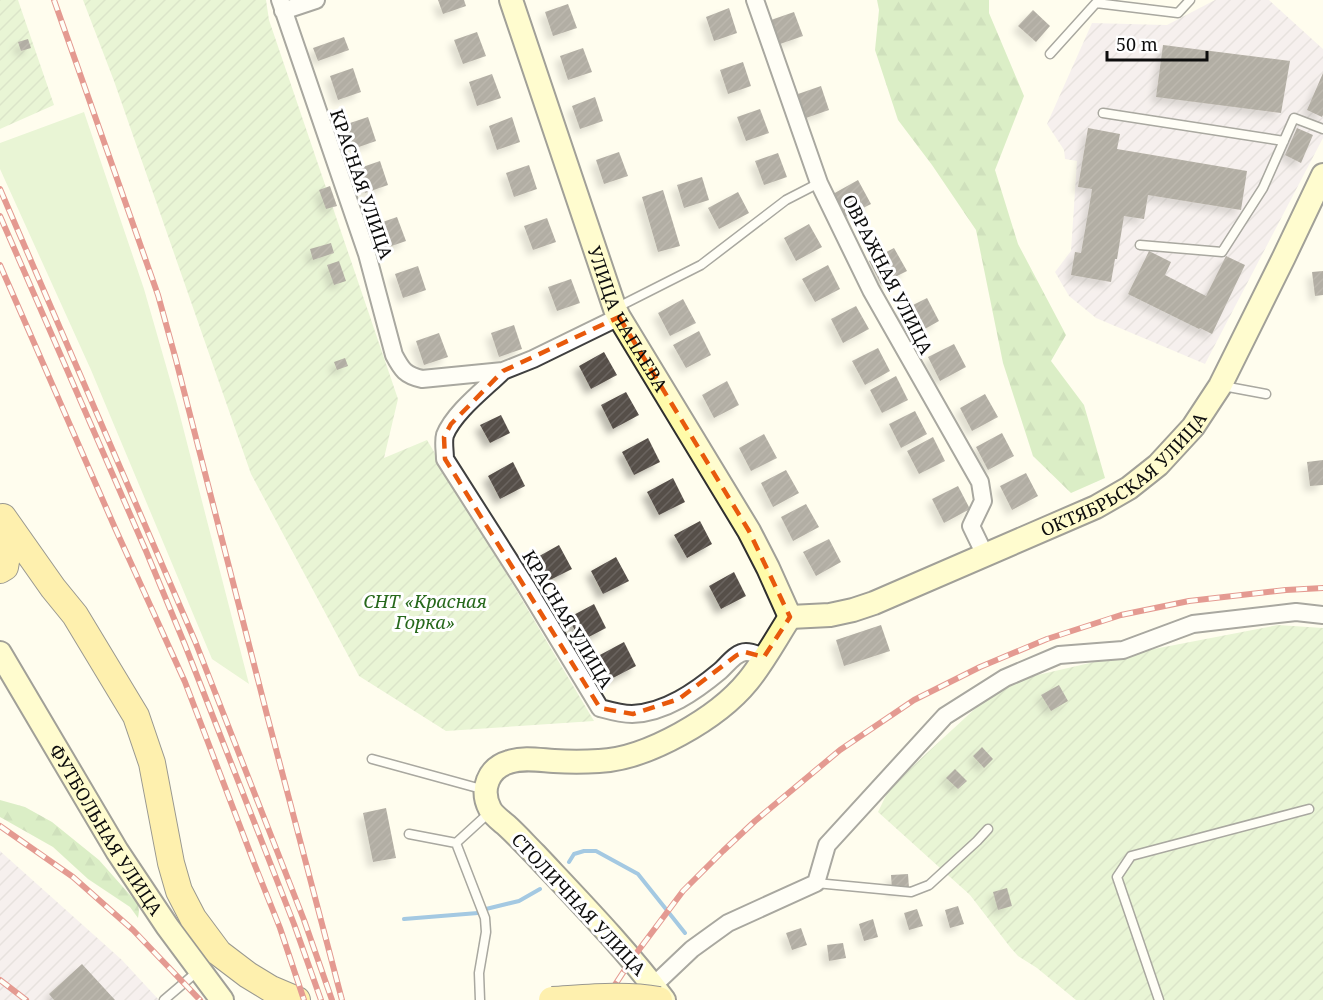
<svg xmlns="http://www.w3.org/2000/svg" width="1323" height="1000" font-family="'Noto Serif',serif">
<defs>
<pattern id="industrial-furrows" width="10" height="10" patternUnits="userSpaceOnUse" patternTransform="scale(1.5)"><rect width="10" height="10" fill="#ece1ed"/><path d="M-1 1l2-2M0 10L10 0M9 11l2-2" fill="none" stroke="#c9c0ca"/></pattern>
<pattern id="forest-firs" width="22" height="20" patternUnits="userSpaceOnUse" patternTransform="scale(1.5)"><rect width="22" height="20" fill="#b0dc95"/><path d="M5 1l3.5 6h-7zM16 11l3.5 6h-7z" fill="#96bc7f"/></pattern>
<pattern id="garden-furrows" width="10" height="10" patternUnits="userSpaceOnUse" patternTransform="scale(1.5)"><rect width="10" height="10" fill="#ceebb6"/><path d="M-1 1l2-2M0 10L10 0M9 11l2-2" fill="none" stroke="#b0c89b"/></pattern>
<pattern id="building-hatch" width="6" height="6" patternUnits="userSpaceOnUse" patternTransform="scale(1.5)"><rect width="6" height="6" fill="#574f49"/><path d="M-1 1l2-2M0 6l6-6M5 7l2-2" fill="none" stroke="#6a645f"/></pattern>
<filter id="shadow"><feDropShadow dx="-5.5" dy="5.5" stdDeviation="3" flood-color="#0004"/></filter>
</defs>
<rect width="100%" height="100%" fill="#fffdee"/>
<path fill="url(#industrial-furrows)" d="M1215 0H1269L1323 49V138L1205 364 1096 318 1069 296 1055 272 1071 251 1077 161 1065 159 1064 150 1047 124 1092 23 1167 25Z
M0 851 122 960 159 1000H0Z"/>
<path fill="#ceebb6" d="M84 112 144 289 177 404 249 684 212 659 91 370 0 169V143Z"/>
<path fill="url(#forest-firs)" d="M877 0H989V13L1024 96 995 170 1018 244 1066 335 1051 361 1084 405 1105 478 1071 493 1033 456 1003 363 976 230 932 165 898 120 875 50 879 10Z
M0 800 25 807 52 822 99 860 138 904 139 911 138 918 130 907 88 879 53 847 0 817Z"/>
<path fill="url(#garden-furrows)" d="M0 0H18L54 105 0 129Z
M83 0H266L269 20 398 399 384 458 427 440 594 721 446 731 359 676 251 474 114 81Z
M1278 625 1323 628V1000H1076L1037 968 1018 956 1010 947 970 895 878 812 890 787 1003 683 1133 653Z"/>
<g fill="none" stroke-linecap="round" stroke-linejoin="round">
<path stroke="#3589d2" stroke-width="4" d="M569 862 574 854 584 851H596L638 874 685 933
M486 909 519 901 540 889
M404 919 478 913"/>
</g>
<path fill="url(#building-hatch)" filter="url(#shadow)" d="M438 0H464L466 6 443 14Z
M568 4 577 28 553 36 545 12Z
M729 8 737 33 714 41 706 17Z
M1033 10 1050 26 1036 42 1018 26Z
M794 12 803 36 780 44 771 20Z
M477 32 486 56 463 64 454 40Z
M344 37 349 50 318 61 313 48Z
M28 39 31 48 21 51 18 42Z
M1163 45 1290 61 1281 113 1156 97Z
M583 48 592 72 568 80 560 56Z
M743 62 751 86 728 94 720 70Z
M353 68 361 92 338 100 330 76Z
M1323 73V115L1322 117 1307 110Z
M492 74 501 98 477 106 469 82Z
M821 86 829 110 806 118 798 94Z
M595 97 603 121 580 129 572 106Z
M760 109 769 133 746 141 737 117Z
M368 117 376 141 353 149 344 125Z
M512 117 520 142 497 150 489 126Z
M1088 128 1120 134 1117 149 1247 171 1241 210 1148 195 1144 219 1124 216 1117 259H1115L1111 282 1071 275 1075 252 1081 253 1091 196 1092 189 1078 187Z
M1297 128 1313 135 1301 163 1285 155Z
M619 152 628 176 604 184 596 160Z
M778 153 787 177 764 185 755 161Z
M380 161 388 185 365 193 357 169Z
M529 165 537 189 514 197 506 173Z
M702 177 709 200 684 208 677 185Z
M858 180 871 204 845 217 833 194Z
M330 186 337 206 326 209 319 190Z
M663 190 680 246 658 252 642 197Z
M738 192 749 213 719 229 708 208Z
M397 217 406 241 383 249 374 225Z
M547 218 556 242 533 250 524 226Z
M809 224 822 247 796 261 784 238Z
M331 243 334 253 313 260 310 249Z
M894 248 907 271 881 284 869 261Z
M1149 251 1171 262 1165 275 1206 296 1226 256 1245 265 1212 334 1200 328 1199 329 1128 294Z
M339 261 346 281 334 285 327 265Z
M828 265 840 289 815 302 802 279Z
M418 266 426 290 403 298 395 274Z
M1323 271V295L1315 296 1312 272Z
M571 279 580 303 557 311 548 287Z
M927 298 939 321 914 335 901 311Z
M683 299 696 323 670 336 658 313Z
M856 306 869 329 843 343 831 319Z
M514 325 522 349 499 357 491 333Z
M699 331 711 355 686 368 673 345Z
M439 333 448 357 424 365 416 341Z
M954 344 966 367 940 381 928 357Z
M878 348 890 371 865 385 852 361Z
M604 352 617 375 591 389 579 366Z
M345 358 348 366 337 370 334 362Z
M896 376 908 400 882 413 870 390Z
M727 381 739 405 714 418 702 395Z
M626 392 639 415 613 429 601 405Z
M985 394 998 417 972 431 960 408Z
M915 411 927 434 901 448 889 424Z
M501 415 510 433 490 443 480 425Z
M1002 433 1014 456 988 470 976 447Z
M764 434 777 458 751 471 739 448Z
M933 437 945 461 919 474 907 451Z
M648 438 660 462 634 475 622 452Z
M1323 460V485L1310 486 1307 462Z
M513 462 525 486 500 499 488 476Z
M786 470 799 493 773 507 761 483Z
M1026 473 1038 496 1012 510 1000 486Z
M673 478 685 502 659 515 647 492Z
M958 486 970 509 944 523 932 499Z
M806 504 819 527 793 541 781 517Z
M700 521 712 544 687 558 674 535Z
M829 539 841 562 816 576 803 552Z
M559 545 572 569 546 582 534 559Z
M616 557 629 581 603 594 591 571Z
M734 572 746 596 721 609 709 586Z
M594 604 606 628 581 641 568 618Z
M881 625 890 651 844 666 836 640Z
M624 642 636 666 611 679 598 656Z
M1059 685 1068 701 1051 711 1041 695Z
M982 747 993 759 984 768 973 756Z
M955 769 967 781 958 789 946 778Z
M386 808 396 858 373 862 363 813Z
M908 874 909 888 892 890 891 875Z
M1007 888 1012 906 998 910 993 892Z
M958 906 964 924 950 928 945 910Z
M917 909 923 926 909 930 904 913Z
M873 919 878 937 864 941 859 924Z
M801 928 807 945 792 950 786 933Z
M843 943 846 958 829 961 827 945Z
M82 964 115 1000H54L49 994Z"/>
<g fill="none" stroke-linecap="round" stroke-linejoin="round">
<defs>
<path id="lane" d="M1050 54 1096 3 1178 13 1190 0
M1103 113 1284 141
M1140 245 1222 252 1263 188 1294 118 1323 129
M616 308 701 265 786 200 819 183
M1223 386 1266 394
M372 759 485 790
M409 834 456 843 485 918 486 932 479 973 480 1000
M456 843 491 811
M816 883 911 892 929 885 977 841 988 829
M164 1000 198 971
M1159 1000 1117 877 1131 856 1309 809"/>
<path id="street" d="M280 0 367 254 394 355C402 370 405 375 422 379L503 371 533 359 619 317
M755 0 819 183 871 290 980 482 983 501 971 526 985 555
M283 11 316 0
M503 371C486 388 454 412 445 435 443 442 445 451 445 459L526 586 600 708C611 711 621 714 632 714 665 713 696 691 720 671 727 665 736 652 746 652 751 652 759 655 764 657
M653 986 692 949 728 923 816 883 827 845 945 716 1005 678 1059 655 1123 650 1193 624 1296 612 1323 615"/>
<g id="secondary">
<path id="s1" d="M511 0 615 309 619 317 749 531 768 568 790 617"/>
<path id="s2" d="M790 617 830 615 853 610 874 603 1096 507 1129 488 1158 465 1193 427 1220 386 1284 257 1323 175"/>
<path id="s3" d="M0 653 117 851 167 926 222 1000"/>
<path d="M664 1000C625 948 579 901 535 854 525 844 516 834 506 825 500 820 493 815 490 809 480 790 488 768 509 762 523 757 539 760 554 761 569 762 584 762 599 761 647 759 718 718 748 681 763 663 777 637 790 617"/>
</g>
<path id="primary" d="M3 517 53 588 75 615 136 716 152 763 171 863 179 891 193 918 219 953 248 975 271 989 297 1000
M0 570 5 567C8 551 11 536 5 520"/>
</defs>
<use href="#lane" stroke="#404040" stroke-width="11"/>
<use href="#street" stroke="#404040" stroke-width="20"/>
<use href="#secondary" stroke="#2f2f2f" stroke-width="26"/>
<use href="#primary" stroke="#1e1e1e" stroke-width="28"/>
<use href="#lane" stroke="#fff" stroke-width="8"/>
<use href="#street" stroke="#fff" stroke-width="16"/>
<use href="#secondary" stroke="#fffba9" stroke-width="22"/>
<use href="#primary" stroke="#fde160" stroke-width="26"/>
<defs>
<path id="rail" d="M54 0 158 295 176 360 267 715 342 1000
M0 189 195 641 304 920 332 1000
M0 216 146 551 185 645 294 924 321 1000
M0 265 115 528 185 682 254 863 280 928 304 1000
M0 826 73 877 133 930 200 1000
M0 980 26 1000
M605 1000 632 959 683 891 723 851 755 821 840 750 914 700 980 667 1047 639 1121 615 1189 601 1286 590 1323 588"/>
</defs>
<use href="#rail" stroke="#c32320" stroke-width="6"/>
<use href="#rail" stroke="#fff" stroke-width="4" stroke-dasharray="11" stroke-linecap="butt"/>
<defs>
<path id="primary-bridge" d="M552 1000C587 998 624 994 659 1000"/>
</defs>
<use href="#primary-bridge" stroke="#1e1e1e" stroke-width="28" stroke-linecap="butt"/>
<use href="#primary-bridge" stroke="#fde160" stroke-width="26"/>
</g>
<path d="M0 0H1323V1000H0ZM619 317 749 531 790 617 764 657 745 652 737 655 679 699 633 714 600 708 445 459 444 437 451 424 503 371Z" fill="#fffdee" fill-opacity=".55" fill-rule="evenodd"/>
<path fill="none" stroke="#e8590c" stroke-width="4.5" stroke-dasharray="12 8" stroke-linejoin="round" d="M619 317 749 531 790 617 764 657 745 652 737 655 679 699 633 714 600 708 445 459 444 437 451 424 503 371Z"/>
<g text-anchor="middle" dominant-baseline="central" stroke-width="6" stroke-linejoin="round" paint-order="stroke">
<g font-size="18" fill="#0d0d0d" stroke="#fff">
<text transform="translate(362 184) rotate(71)">КРАСНАЯ УЛИЦА</text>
<text transform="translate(888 274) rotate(63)">ОВРАЖНАЯ УЛИЦА</text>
<text stroke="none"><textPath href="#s1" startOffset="340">УЛИЦА ЧАПАЕВА</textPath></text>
<text stroke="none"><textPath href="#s2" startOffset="369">ОКТЯБРЬСКАЯ УЛИЦА</textPath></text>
<text transform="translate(568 619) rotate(59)">КРАСНАЯ УЛИЦА</text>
<text stroke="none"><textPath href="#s3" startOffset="206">ФУТБОЛЬНАЯ УЛИЦА</textPath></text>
<text transform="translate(579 904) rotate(47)">СТОЛИЧНАЯ УЛИЦА</text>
</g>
<g font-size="18" font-style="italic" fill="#26681b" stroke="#fff">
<text x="425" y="601">СНТ «Красная<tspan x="425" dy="21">Горка»</tspan></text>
</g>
</g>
<path d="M1107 51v9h100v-9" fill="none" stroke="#0d0d0d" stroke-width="3"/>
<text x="1116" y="51" font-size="18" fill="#0d0d0d" stroke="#ffffff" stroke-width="4.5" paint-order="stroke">50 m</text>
</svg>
